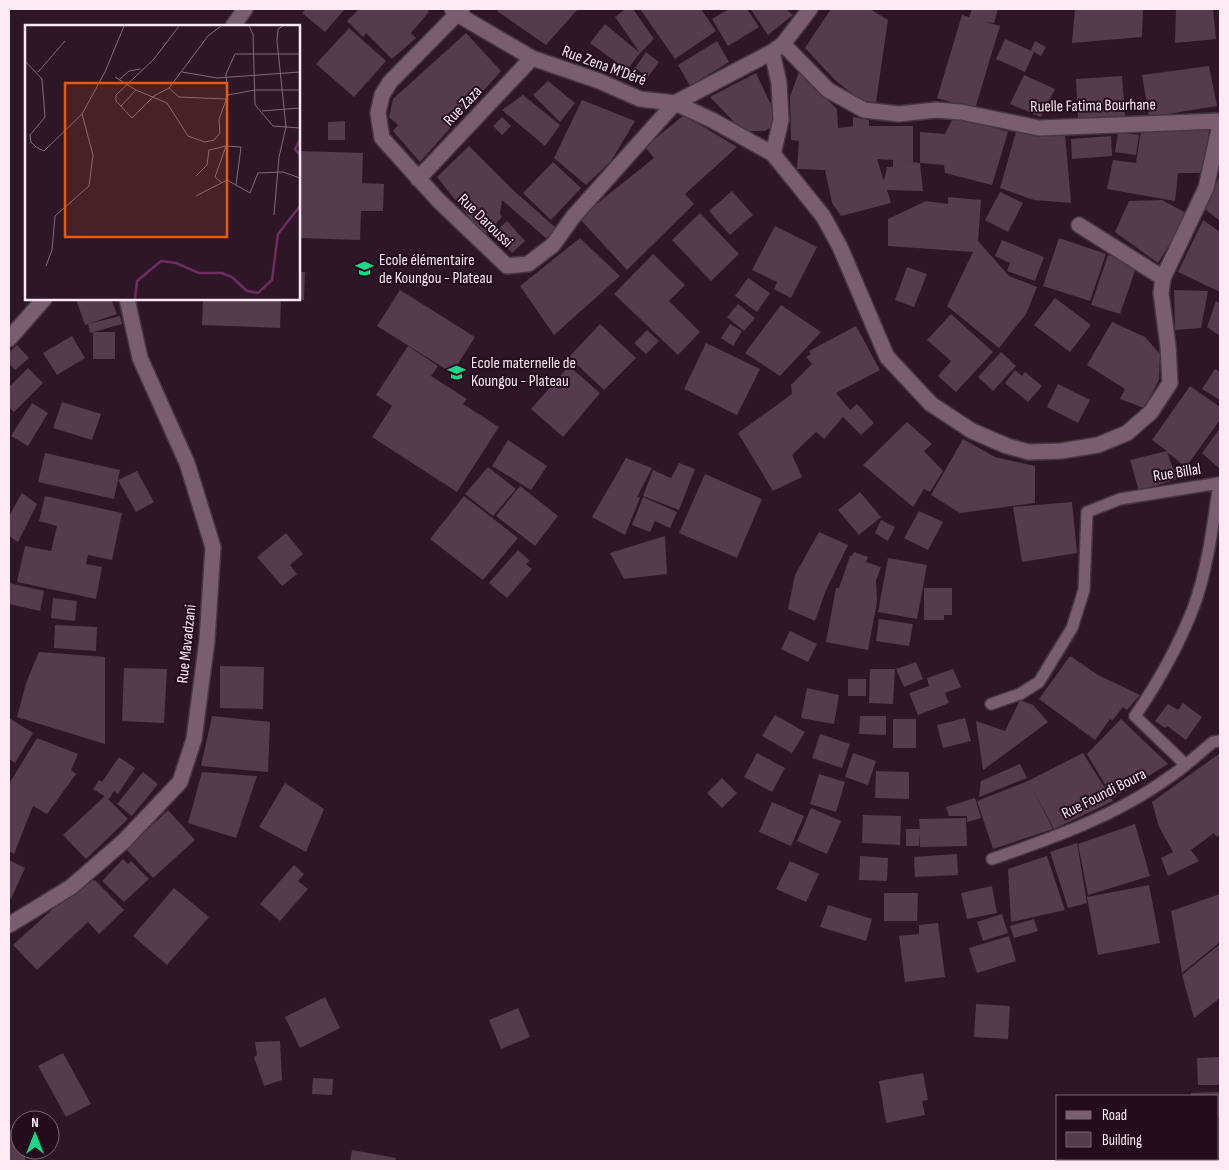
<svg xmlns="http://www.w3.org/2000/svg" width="1229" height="1170" font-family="'Sofia Sans Condensed',sans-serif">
<rect width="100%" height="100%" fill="#2d1727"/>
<path fill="#543b4d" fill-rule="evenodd" d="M306 9H342L344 10 325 32 302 13Z
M359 9H427L429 12 411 33 416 38 392 59 366 33 363 37 347 21Z
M500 9H578L546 45 497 11Z
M625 9H633L654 39 640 53 615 17Z
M640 9H701L716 31 675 59Z
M729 9H747L759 27 728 46 712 19Z
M752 9H786L793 15 768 35 751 10Z
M831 9H870L888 20 876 102 861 101 835 80 805 48Z
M972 9H998L994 23 985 22 1000 26 975 109 937 98 962 15 969 17Z
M1075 9H1143L1142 37 1072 43Z
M1176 9H1213L1216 39 1175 43Z
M605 24 640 53 627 70 590 43Z
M349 28 386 61 354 97 316 64Z
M466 33 501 71 420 162 393 131 398 125 389 117 393 99Z
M1005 39 1034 52 1025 72 996 59Z
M717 41 729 62 690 86 678 65Z
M1035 41 1046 47 1041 56 1031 50Z
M646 52 659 62 648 77 635 68Z
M1209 66 1217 106 1149 117 1142 75Z
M799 72 837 109 838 128 853 126V117L869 120V126H913V162L903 161 920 163 923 191 887 190 891 203 841 216 832 203 825 170 797 169 799 141 791 140 790 96ZM877 159 893 160V167H887L884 181Z
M756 73 774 111 773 126 765 131H749L735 123 710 97Z
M1024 75 1055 89 1041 117 1010 104Z
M1122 76 1125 116 1078 119 1076 79Z
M548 81 575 103 560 122 533 95Z
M523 95 560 125 545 146 502 110Z
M582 100 635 121 611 161 586 185 554 158Z
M684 115 737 147 685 194 694 204 627 270 579 218 654 158 645 147Z
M954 116 1008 132 992 185 945 173 944 165 920 163V132L945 134Z
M502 117 511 126 502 135 493 126Z
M345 121V140H328V122Z
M1209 130 1204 173H1178L1175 201 1107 189 1113 160 1136 163 1141 131Z
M1016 132 1065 134 1071 203 1034 200 1000 188Z
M1118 132 1139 135 1136 155 1115 152Z
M1111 136 1112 156 1072 159 1071 139Z
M469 146 512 189 556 228 547 239 502 200 500 214 502 217 484 236 437 177Z
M299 151 363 153 362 183 384 184 383 211H361L360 240 299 238Z
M553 162 581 188 551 220 523 193Z
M1220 175V221L1205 209Z
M732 191 753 215 730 235 709 211Z
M1000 192 1023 203 1008 232 985 220Z
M948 197 981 200 978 241 1009 276 1037 287 1026 314 999 348 947 306 973 252 888 246V219L926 201 948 204Z
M1162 200 1188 214 1158 263 1115 232 1129 201Z
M700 213 739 254 711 281 672 240Z
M1203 220 1220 232V292L1178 272Z
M507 221 525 241 512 253 494 233Z
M775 226 817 247 791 298 774 289 777 282 752 270Z
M580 238 620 276 554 335 520 286Z
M1059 238 1106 254 1090 301 1043 286Z
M1002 240 1044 257 1035 281 1007 271 1010 263 995 256Z
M653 254 685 285 669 301 700 332 678 355 614 294Z
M1108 255 1137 265 1120 314 1091 305Z
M907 267 927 274 914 307 895 300Z
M299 272H305L304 300H299Z
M748 278 770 293 757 312 735 296Z
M400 290 475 337 452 373 377 326Z
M1174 290 1208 291 1201 328 1175 330Z
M1055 298 1091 325 1070 352 1034 325Z
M76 299H111L117 314 85 325Z
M203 299H281L280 328 202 325Z
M1216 301 1220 303V336L1207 327Z
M738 304 755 318 744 331 727 317Z
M781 305 821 332 780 376 745 353Z
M951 314 993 352 956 392 938 376 951 361 927 340Z
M120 316 122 324 90 333 88 324Z
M1112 322 1145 337 1160 354 1159 380 1144 408 1120 399 1125 389 1087 365Z
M600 324 636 358 604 390 569 357Z
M730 324 742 331 733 346 721 338Z
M856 326 880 370 836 393 850 410 857 404 874 423 861 435 843 417 824 439 816 432 792 455 802 477 773 491 738 433 792 394 791 385 812 364 806 357 811 354 809 351Z
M647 330 659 341 646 354 634 343Z
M93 332H115V359H93Z
M72 336 85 358 57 375 43 353Z
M706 343 760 369 737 415 684 389Z
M17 345 29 358 15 370 9 363V352Z
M408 346 438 366 431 376 467 399 463 404 499 427 457 492 372 437 392 406 376 395Z
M1001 352 1016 366 993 391 978 377Z
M569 366 600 393 563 437 531 409Z
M28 368 43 383 14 412 9 407V387Z
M1215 369 1220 372V400L1202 389Z
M1015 370 1022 376 1025 372 1042 386 1028 402 1005 383Z
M1058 384 1090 400 1078 423 1047 407Z
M1190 386 1220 407V420L1186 467 1167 452 1177 479 1139 491 1130 460 1167 451 1152 440Z
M62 402 101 414 92 440 53 428Z
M32 403 48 413 28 446 11 436Z
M907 422 932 444 924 451 943 471 930 492 924 489 913 507 863 465Z
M1220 428V469L1202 453Z
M963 439 995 457 1035 466V503L960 513 931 495Z
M508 440 547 466 531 490 492 466Z
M45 453 120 470 114 499 38 482Z
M626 458 652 468 637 497 640 498 625 535 592 517Z
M679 463 695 469 679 510 643 496 653 470 671 478Z
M488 467 516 489 493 516 465 494Z
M137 471 154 502 136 512 118 480Z
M705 474 762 499 737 558 679 533Z
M520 486 558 516 535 546 496 516Z
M860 492 881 517 859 535 838 510Z
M22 493 37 504 18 542 9 536V516Z
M45 496 122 513 112 560 88 555 86 564 102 567 96 599 17 582 25 546 51 551 57 526 39 521Z
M464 496 518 538 483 580 430 539Z
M643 497 677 512 670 528 655 521 650 532 632 525Z
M1072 502 1077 553 1022 562 1013 507Z
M919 511 943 522 928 550 904 538Z
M881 520 895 527 888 541 875 533Z
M819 532 848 545 826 590 815 621 788 609 795 575Z
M286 533 303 554 290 565 297 574 282 586 257 557Z
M665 536 667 574 624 579 610 553Z
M518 550 530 561 526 564 532 569 507 598 489 583Z
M854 552 868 557 866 562 881 567 876 581 877 602 868 650 826 642 836 588H839L850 556H852Z
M888 558 927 565 917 619 878 612Z
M9 583 44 591 40 611 9 604Z
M924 588H952V615H944V620H924Z
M53 598 77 601 75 621 51 618Z
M879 619 913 624 909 646 876 641Z
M55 625 97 627 96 651 54 648Z
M790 631 817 644 808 662 781 649Z
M39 652 105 657V744L17 717 26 683Z
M1070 656 1098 675 1140 695 1127 710 1123 707 1112 721 1110 719 1095 740 1039 699Z
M916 662 923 679 904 687 896 669Z
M220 666 264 667 263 709 220 708Z
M124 668 167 669 164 723 122 721Z
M870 669H895L893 704 869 703Z
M953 669 961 687 945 693 949 703 918 715 909 693 929 686 927 678Z
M848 679H866V696H848Z
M807 688 839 695 834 724 801 718Z
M1020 700 1033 705 1048 722 983 770 976 721 1005 731Z
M1183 703 1202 717 1186 740 1167 726 1165 728 1155 721 1168 704 1178 710Z
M775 715 805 732 792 753 762 736Z
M212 716 270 722 268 772 201 766Z
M860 716H886V735L859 734Z
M9 718 33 733 15 763 9 759Z
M965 718 971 741 943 748 937 725Z
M893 719H916V748H893Z
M1121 719 1168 764 1113 798 1087 754Z
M820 734 850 744 842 768 812 758Z
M37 738 78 754 71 770 76 774 47 814 33 806 14 854 9 851V784Z
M757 753 785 768 772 792 744 777Z
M853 753 876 761 868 785 845 777Z
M1083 753 1113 801 1054 829 1033 790 1053 829 993 849 977 801 1028 781Z
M1220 753V834L1217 837 1214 833 1191 850 1199 861 1168 876 1161 858 1173 852 1159 827 1152 802Z
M119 757 135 768 118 794 114 791 109 799 93 789 99 780 102 782Z
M1020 764 1027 778 979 797 981 781Z
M876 771 909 772V799L875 798Z
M143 772 158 784 132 816 117 804Z
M202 772 257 776 236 838 188 823Z
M819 774 845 782 836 812 810 804Z
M722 778 737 793 722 808 707 793Z
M285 783 324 809 306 852 259 827Z
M105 796 128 819 86 859 63 835Z
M975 798 981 818 967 822V816H949L946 807Z
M772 802 804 816 791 846 759 832Z
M811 808 841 821 827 854 797 841Z
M168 810 195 840 153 878 126 849Z
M863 815 901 816 900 845 862 843Z
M966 818 967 846 920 847V832L919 846H906V829H920L919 819Z
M1135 824 1150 876 1088 895 1078 844Z
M1077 843 1087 903 1068 908 1050 852Z
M957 854 958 875 915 877 914 857Z
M860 856 888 858 887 881 859 880Z
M1047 856 1065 910 1011 922 1008 869Z
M123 859 128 864 131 861 149 879 124 902 102 881Z
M9 860 25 868 11 899 9 898Z
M790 861 819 874 806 902 776 889Z
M294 865 304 874 298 881 308 889 280 921 260 904Z
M89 876 94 881 95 880 124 910 99 934 88 922 37 970 13 945Z
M1149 885 1160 943 1098 955 1087 897Z
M992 886 997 913 967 919 961 893Z
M174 888 209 917 167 965 133 936Z
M884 893H918L917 921H884Z
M1220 894V942L1182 973 1171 911Z
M828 905 872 919 866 941 820 927Z
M1002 914 1008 933 983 941 977 922Z
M1034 919 1038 931 1014 938 1010 926Z
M938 923 945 977 905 982 899 936 919 934V925Z
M1009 936 1016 961 977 973 969 948Z
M1220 944V998L1194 1018 1182 975Z
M325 997 340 1028 300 1048 285 1017Z
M976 1004 1010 1006 1008 1039 974 1037Z
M518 1008 530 1037 501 1049 489 1020Z
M280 1041 282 1080 264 1086 254 1057 257 1055 255 1042Z
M63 1053 91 1104 66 1117 38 1066Z
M1220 1057V1085H1198L1197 1058Z
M923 1073 928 1100 922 1101 925 1115 886 1123 879 1081Z
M313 1078 333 1079 332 1095 312 1094Z
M1220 1092V1118H1218V1096H1191V1093Z
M16 1128 20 1150H23L26 1161H9V1131Z
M352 1150 396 1158 395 1161H350Z
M1076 1159H1104V1161H1076Z"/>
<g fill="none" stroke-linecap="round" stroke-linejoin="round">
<defs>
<path id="service" d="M991 704 1020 694 1039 682 1072 628 1084 590 1087 512 1120 499 1219 483C1213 524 1208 567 1194 606 1179 645 1159 681 1135 716L1185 764
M992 859C1053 838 1115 816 1168 778 1184 768 1198 754 1213 742L1220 741"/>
<path id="minor" d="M452 9 457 14 532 58 599 81 640 99 675 103 772 52 783 44 810 9
M462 9 390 82 382 95 378 113 382 138 438 200 507 266 528 264 553 245 573 217 675 103
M233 26 245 9
M783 44 828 90 864 110 899 114 936 110 961 112 1039 128 1220 121
M772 52 779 83 781 120 773 154
M675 103 712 120 773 154 823 216 840 247 887 357 931 404 972 431 1007 446 1029 452 1061 451 1098 445 1127 433 1151 412 1170 383 1168 346 1161 293 1163 278 1206 188 1220 125
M418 179 532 58
M1079 225 1163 278
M9 339 44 299
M9 925 71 887 124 841 180 782 194 739 207 640 213 547 187 463 140 358 127 299"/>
</defs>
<use href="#service" stroke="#473642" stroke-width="14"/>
<use href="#minor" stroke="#473642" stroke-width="18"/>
<use href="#service" stroke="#795d70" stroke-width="11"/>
<use href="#minor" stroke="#795d70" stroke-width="15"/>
</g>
<defs>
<symbol id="school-bare" viewBox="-9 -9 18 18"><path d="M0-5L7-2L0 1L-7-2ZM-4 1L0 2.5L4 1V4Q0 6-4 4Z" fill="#16d989" stroke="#230d1d" stroke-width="2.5" paint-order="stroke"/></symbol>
</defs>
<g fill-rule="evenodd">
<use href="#school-bare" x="352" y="256" width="25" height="25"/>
<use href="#school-bare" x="444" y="360" width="25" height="25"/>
</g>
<g text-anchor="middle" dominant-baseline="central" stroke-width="4" stroke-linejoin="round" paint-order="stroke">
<g font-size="16" fill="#fbeaf5" stroke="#230d1d">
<text transform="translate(604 66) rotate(20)">Rue Zena M'Déré</text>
<text transform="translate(463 106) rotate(-47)">Rue Zaza</text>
<text transform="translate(1093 106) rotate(-1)">Ruelle Fatima Bourhane</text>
<text transform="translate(485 221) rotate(44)">Rue Daroussi</text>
<text transform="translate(1177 473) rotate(-9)">Rue Billal</text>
<text transform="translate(187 644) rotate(-84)">Rue Mavadzani</text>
<text transform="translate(1104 794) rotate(-27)">Rue Foundi Boura</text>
</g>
<g font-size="16" fill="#fbeaf5" stroke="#230d1d" text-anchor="start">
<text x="379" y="260">Ecole élémentaire<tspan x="379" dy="18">de Koungou - Plateau</tspan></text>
<text x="471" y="363">Ecole maternelle de<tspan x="471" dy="18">Koungou - Plateau</tspan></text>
</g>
</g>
<g transform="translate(25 25)">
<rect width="275" height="275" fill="#2d1727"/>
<path fill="none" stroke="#6f2e5f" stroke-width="2.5" d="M275 115 270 124 275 130M110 274 112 256 136 236 151 238 174 248H197L207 252 222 266 233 268 247 255 253 209 275 181"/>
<path fill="none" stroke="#7f6b79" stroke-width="1" d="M154 1 129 34 91 70V76L107 93 129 71 144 63 183 11 196 1M224 1 228 9 230 80 248 101 275 103M0 36 17 54 20 92 5 110 6 117 11 122 19 126 57 89M13 47 40 16M157 47 192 53 275 47M90 52 111 65 142 78 163 111 180 117 189 115 195 108 194 94 203 70 201 49 210 29H275M95 54 104 46 115 44M144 63 154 72 201 74M203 70 230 65H275M96 81 111 65M237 86 275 83M201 121 216 122 211 160M171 151 182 140 184 125 201 121 190 152 197 158M171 171 202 155 225 168 233 148 258 147 275 153M249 190 254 132 261 102 252 16 253 4 258 1M21 241 27 225 30 191 64 161 68 130 57 89 80 47 99 1"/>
<path fill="#e8590c" fill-opacity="0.15" stroke="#e8590c" stroke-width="2.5" d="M40 58H202V212H40Z"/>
<rect width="275" height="275" fill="none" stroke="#fbeaf5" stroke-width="2.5"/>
</g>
<rect width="1229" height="1170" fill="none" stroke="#fbeaf5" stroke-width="20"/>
<rect x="1056" y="1095" width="162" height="65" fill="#230d1d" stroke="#796573"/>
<rect x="1066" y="1111" width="25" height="8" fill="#795d70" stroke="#796573"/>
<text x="1102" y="1120" font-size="15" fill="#fbeaf5">Road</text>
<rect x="1066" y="1132" width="25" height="15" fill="#543b4d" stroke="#796573"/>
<text x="1102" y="1145" font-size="15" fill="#fbeaf5">Building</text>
<g transform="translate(35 1135)"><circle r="24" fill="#230d1d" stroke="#796573"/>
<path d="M0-4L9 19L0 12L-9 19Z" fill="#16d989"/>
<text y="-8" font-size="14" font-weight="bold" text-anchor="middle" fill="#fbeaf5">N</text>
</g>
</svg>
